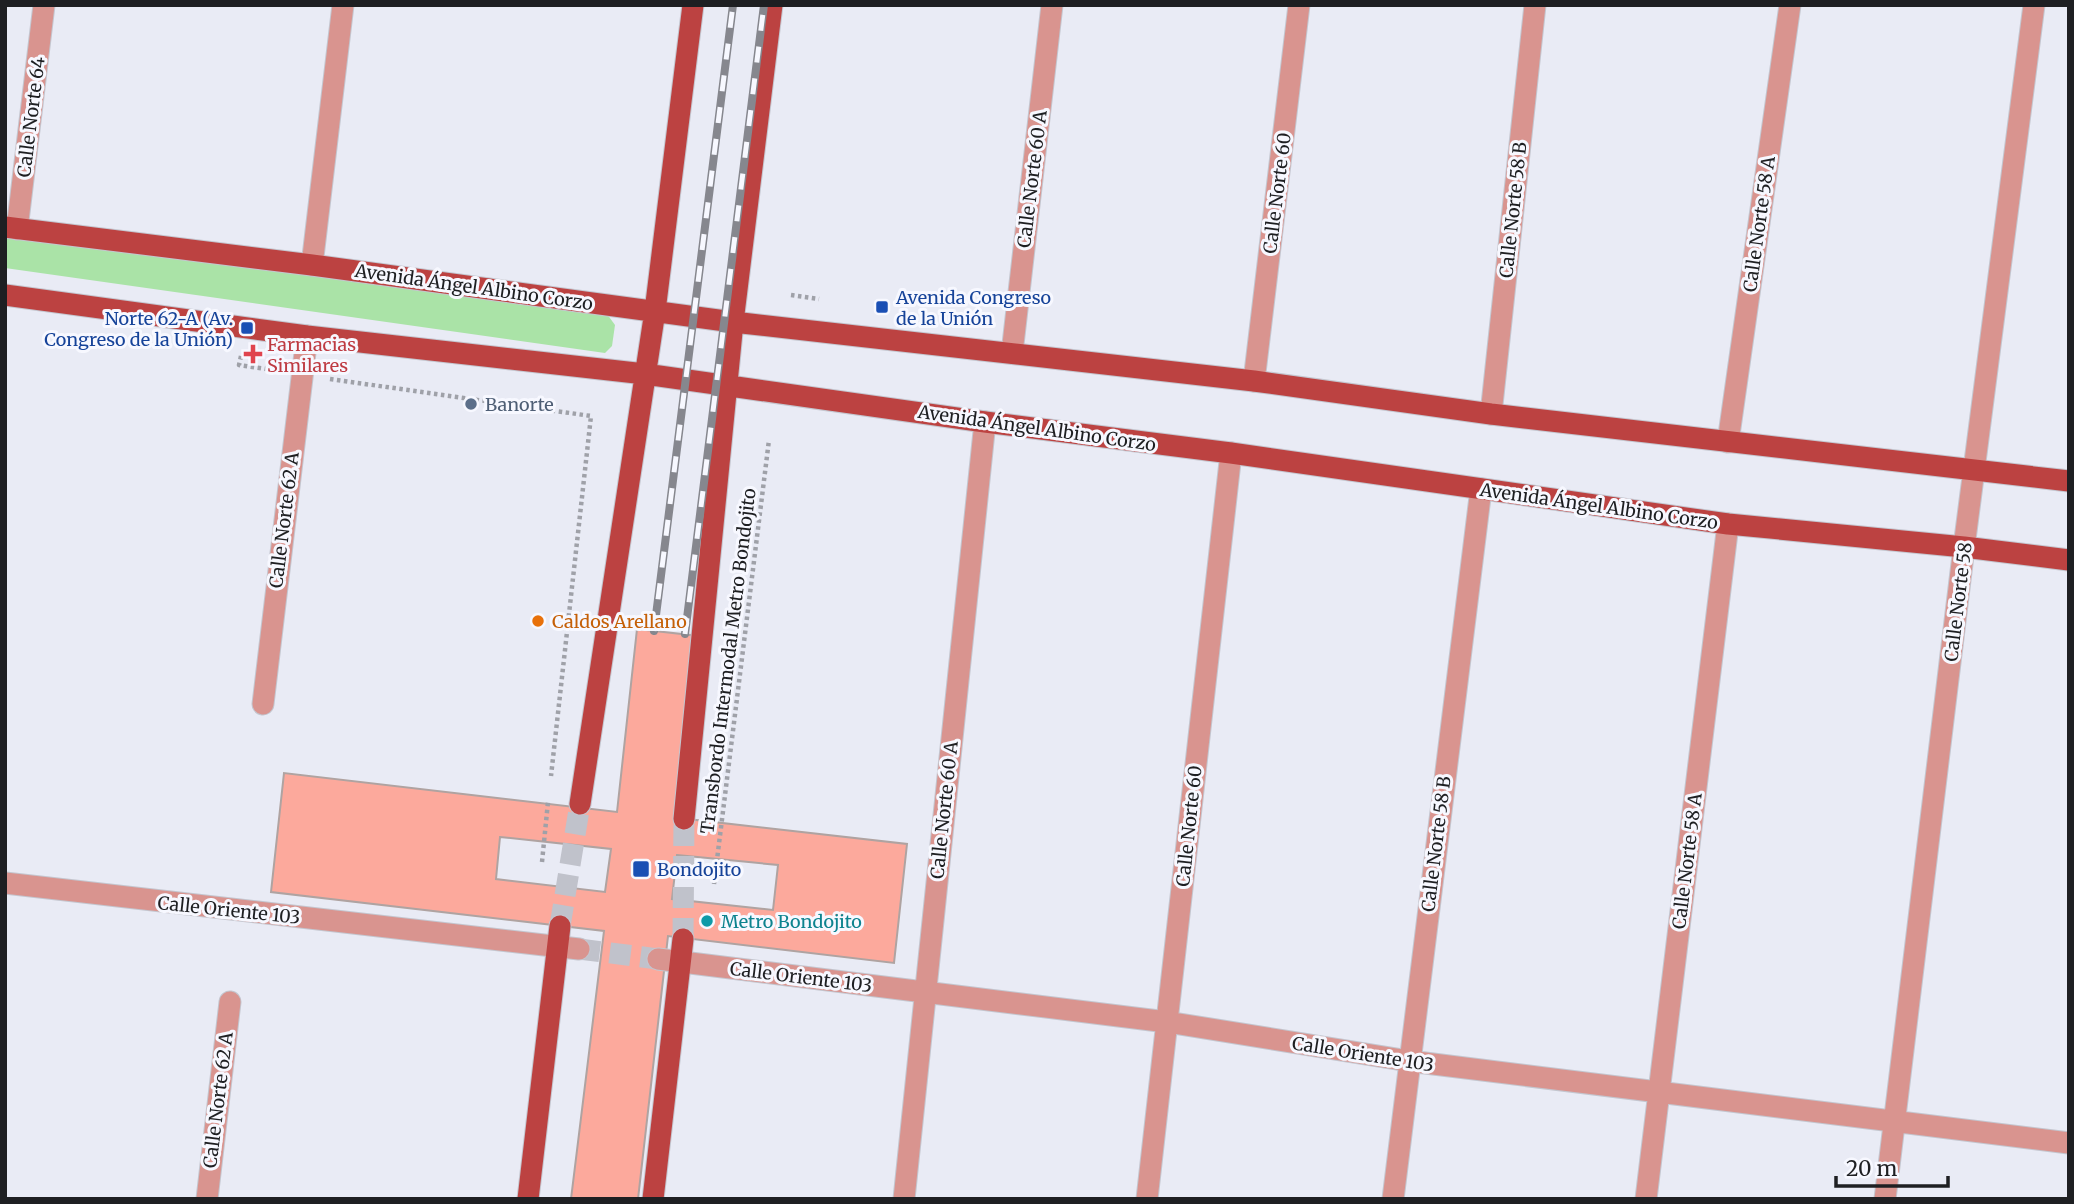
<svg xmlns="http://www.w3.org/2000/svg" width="2074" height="1204" font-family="Merriweather,serif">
<rect width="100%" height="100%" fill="#e9ebf5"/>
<path fill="#aae3a7" d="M5 234 607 314 615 325 612 346 605 353 5 268Z"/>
<path fill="#fca99c" stroke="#afa3a1" stroke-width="2" fill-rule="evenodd" d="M637 629 699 636 679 818 907 844 894 963 668 936 638 1199H571L604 931 271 892 284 773 617 812ZM500 837 611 849 605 892 496 879ZM677 855 778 865 773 910 672 899Z"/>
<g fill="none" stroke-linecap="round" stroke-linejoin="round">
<path stroke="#c0c2cb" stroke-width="21" stroke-dasharray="21 10" stroke-linecap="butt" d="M579 949 658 959"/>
<path stroke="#c0c2cb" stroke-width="21" stroke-dasharray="21 10" stroke-linecap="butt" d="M560 926 580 804
M683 939 684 819"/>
<defs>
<path id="minor" d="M17 229 44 5
M312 265 343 5
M1012 353 1052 5
M1254 381 1299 5
M1491 414 1535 5
M1728 442 1790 5
M263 704 307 336
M5 883 579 949
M658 959 1167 1022 1409 1061 2069 1143
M207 1199 230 1002
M904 1199 985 422
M1147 1199 1231 453
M1393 1199 1481 489
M1646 1199 1728 524
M1885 1199 1964 547 2034 5"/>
<path id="major" d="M5 227 312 265 733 322 1254 381 1491 414 2069 481
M5 295 307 336 645 374 985 422 1231 453 1728 524 1964 547 2069 560
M580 804 655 311 693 5
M684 819 733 322 772 5
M528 1199 560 926
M653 1199 683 939"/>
</defs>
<use href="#minor" stroke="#c4c6cf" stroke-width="23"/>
<use href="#major" stroke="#c4c6cf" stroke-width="23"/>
<path stroke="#9fa1a8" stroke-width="4.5" stroke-dasharray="3.5 3.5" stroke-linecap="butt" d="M791 295 819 299
M241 356 239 365 273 370
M330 379 591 416 551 776
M542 862 548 802
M714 884 769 440"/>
<use href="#minor" stroke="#d9948f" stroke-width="21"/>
<use href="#major" stroke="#bc4241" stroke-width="21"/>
<defs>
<path id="rail" d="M654 631 733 5
M685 634 764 5"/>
</defs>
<use href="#rail" stroke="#86878e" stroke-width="8"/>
<use href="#rail" stroke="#f7f8ff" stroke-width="5" stroke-dasharray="16" stroke-linecap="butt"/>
</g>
<g fill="#1a4fb4" stroke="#f7f8ff" stroke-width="2.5">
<rect x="875" y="300" width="14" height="14" rx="3.5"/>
<rect x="240" y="321" width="14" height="14" rx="3.5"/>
<rect x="632" y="860" width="18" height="18" rx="3.5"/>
</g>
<path fill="#e0444e" stroke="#f7f8ff" stroke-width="2.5" d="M249.5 343.5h7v7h7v7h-7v7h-7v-7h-7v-7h7z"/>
<circle fill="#5c6f8a" stroke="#f7f8ff" stroke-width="2.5" cx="471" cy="404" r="7"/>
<circle fill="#e8710a" stroke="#f7f8ff" stroke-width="2.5" cx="538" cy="621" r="7"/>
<circle fill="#0f9aa8" stroke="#f7f8ff" stroke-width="2.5" cx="707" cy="921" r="7"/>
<g text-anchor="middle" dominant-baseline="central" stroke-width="6" stroke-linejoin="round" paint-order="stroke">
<g font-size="18" fill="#1e1f22" stroke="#f7f8ff">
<text transform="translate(31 117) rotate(-83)">Calle Norte 64</text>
<text transform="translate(1032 179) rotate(-83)">Calle Norte 60 A</text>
<text transform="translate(1277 193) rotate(-83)">Calle Norte 60</text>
<text transform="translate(1513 210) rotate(-84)">Calle Norte 58 B</text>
<text transform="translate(1759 224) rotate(-82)">Calle Norte 58 A</text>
<text transform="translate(474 287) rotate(8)">Avenida Ángel Albino Corzo</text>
<text transform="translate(1037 428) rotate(8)">Avenida Ángel Albino Corzo</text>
<text transform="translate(1599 506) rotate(8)">Avenida Ángel Albino Corzo</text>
<text transform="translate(284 520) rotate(-83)">Calle Norte 62 A</text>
<text transform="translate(1958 602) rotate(-83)">Calle Norte 58</text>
<text transform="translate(728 661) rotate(-83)">Transbordo Intermodal Metro Bondojito</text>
<text transform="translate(944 810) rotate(-84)">Calle Norte 60 A</text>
<text transform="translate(1189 826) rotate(-84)">Calle Norte 60</text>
<text transform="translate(1436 844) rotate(-83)">Calle Norte 58 B</text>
<text transform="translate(1687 861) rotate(-83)">Calle Norte 58 A</text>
<text transform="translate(229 910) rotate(6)">Calle Oriente 103</text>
<text transform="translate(801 977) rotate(7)">Calle Oriente 103</text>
<text transform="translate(1363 1054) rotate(9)">Calle Oriente 103</text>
<text transform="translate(218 1100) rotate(-83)">Calle Norte 62 A</text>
</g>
<g font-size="18" fill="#164399" stroke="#f7f8ff" text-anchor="start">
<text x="896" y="297">Avenida Congreso<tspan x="896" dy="21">de la Unión</tspan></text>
<text x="233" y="318" text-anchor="end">Norte 62-A (Av.<tspan x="233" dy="21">Congreso de la Unión)</tspan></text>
<text x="657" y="869">Bondojito</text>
</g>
<g font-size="18" fill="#be3a42" stroke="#f7f8ff" text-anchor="start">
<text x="267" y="344">Farmacias<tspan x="267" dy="21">Similares</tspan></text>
</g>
<g font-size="18" fill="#4e5e75" stroke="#f7f8ff" text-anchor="start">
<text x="485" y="404">Banorte</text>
</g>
<g font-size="18" fill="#c56008" stroke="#f7f8ff" text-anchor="start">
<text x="552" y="621">Caldos Arellano</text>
</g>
<g font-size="18" fill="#0d838f" stroke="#f7f8ff" text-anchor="start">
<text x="721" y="921">Metro Bondojito</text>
</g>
</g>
<rect width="2074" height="1204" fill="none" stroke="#1e1f22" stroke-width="14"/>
<path d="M1836 1176v10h112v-10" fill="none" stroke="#1e1f22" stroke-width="3.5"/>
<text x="1846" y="1176" font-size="21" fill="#1e1f22" stroke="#f7f8ff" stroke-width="5" paint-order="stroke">20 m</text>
</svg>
